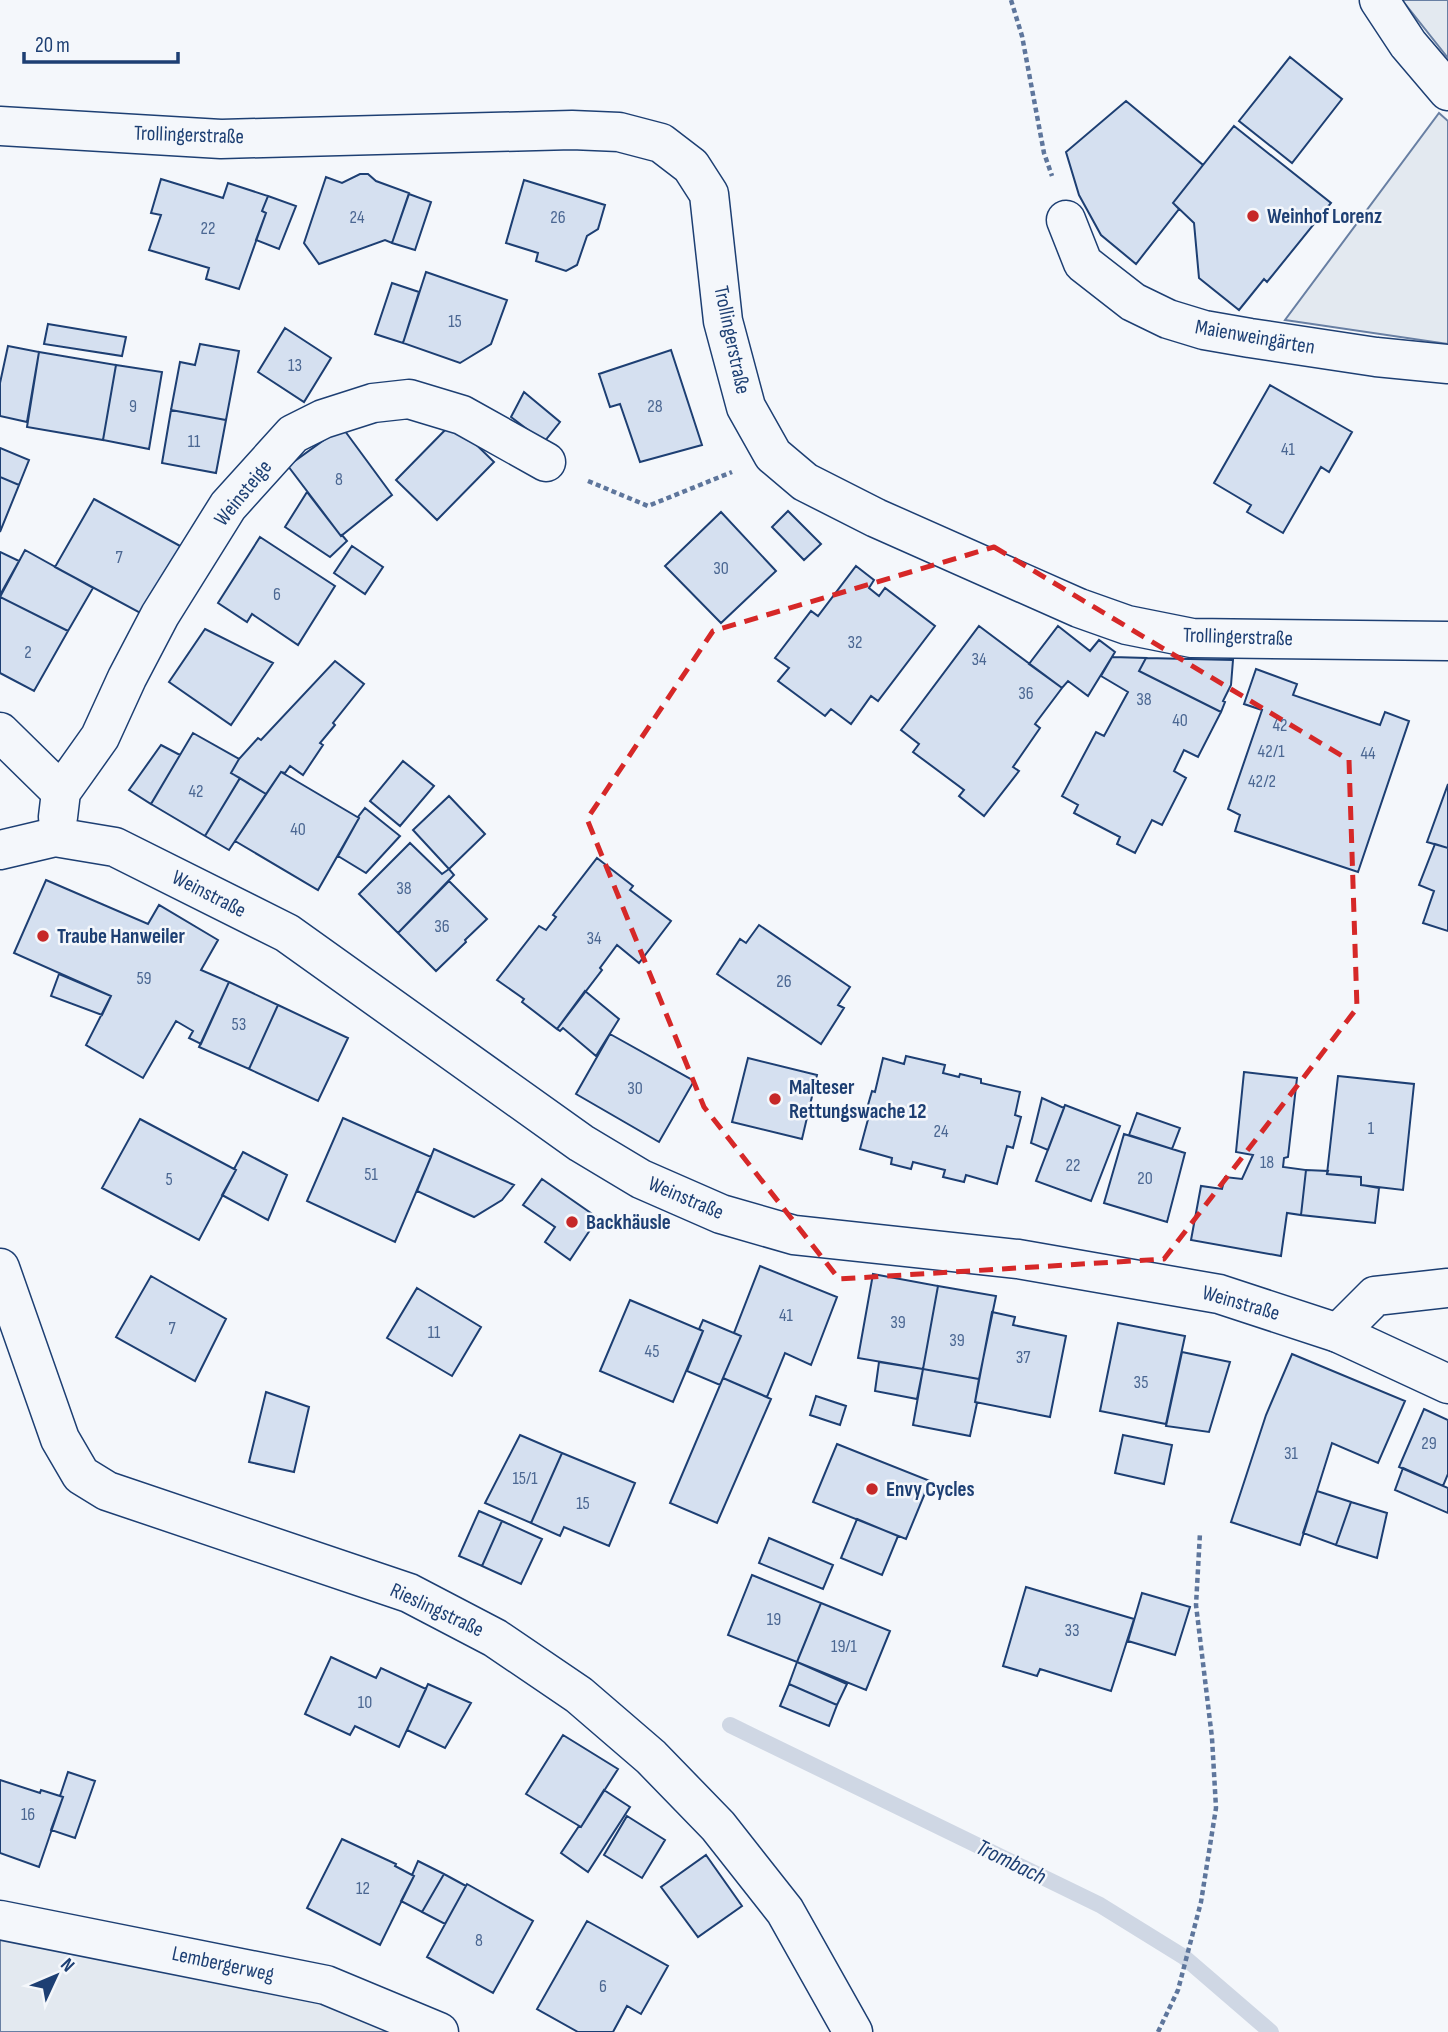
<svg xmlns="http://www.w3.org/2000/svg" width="1448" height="2032" font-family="'Sofia Sans Condensed',sans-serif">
<rect width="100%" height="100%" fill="#f4f7fb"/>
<path fill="#e3e9f0" stroke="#687fa3" stroke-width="2" d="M1402 0H1448V58Z
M1439 113 1448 121V344L1285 320Z
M0 1931 322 1995 413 2032H0Z"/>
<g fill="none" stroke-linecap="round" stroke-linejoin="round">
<path stroke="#cfd7e4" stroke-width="16" d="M730 1725 1100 1905 1184 1957 1271 2032"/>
</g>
<path fill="#d5e0f0" stroke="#1d3f73" stroke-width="2" d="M1290 57 1342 99 1292 163 1239 121Z
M1126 101 1203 165 1173 203 1179 209 1136 264 1101 235 1079 195 1066 152Z
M1234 126 1331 203 1267 282 1264 279 1239 310 1199 278 1194 223 1173 203Z
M360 174H368L376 181 409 193 392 243 385 240 319 264 304 243 326 177 342 183Z
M161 179 223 198 228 183 268 196 262 211 266 213 239 289 206 279 209 268 149 250 161 215 151 213Z
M524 180 605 205 598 229 587 236 577 265 566 271 536 261 538 253 506 243Z
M409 194 431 202 415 250 392 243Z
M268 196 296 206 279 249 256 240 266 213 262 211Z
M426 272 507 300 491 344 460 363 403 343Z
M392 283 419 292 403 343 375 334Z
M48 324 126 337 122 356 44 344Z
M285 328 331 358 304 402 258 372Z
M200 344 239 351 226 420 171 410 180 362 195 365Z
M8 346 39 352 27 422 0 416V383Z
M671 350 702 445 640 462 620 404 610 407 599 374Z
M39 352 116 365 103 440 27 427Z
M116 365 162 372 149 449 103 440Z
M1270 385 1352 432 1329 472 1321 467 1283 533 1247 512 1251 505 1214 483Z
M524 392 560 422 544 442 511 417Z
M171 410 226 420 216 473 162 463Z
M453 422 494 462 437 520 396 480Z
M342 427 392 495 341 536 288 466Z
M0 448 29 460 19 485 0 477Z
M0 477 19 485 0 532Z
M307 492 341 536 342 535 347 541 330 557 285 527Z
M94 499 182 547 144 615 55 567Z
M788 511 821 544 804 560 772 527Z
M721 512 776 571 721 623 665 566Z
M260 537 335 586 298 645 252 614 247 622 218 603Z
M352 546 383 567 365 594 334 573Z
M25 550 93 588 68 631 0 597Z
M0 552 19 561 0 595Z
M856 566 874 580 869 588 879 596 885 588 935 626 878 701 871 696 851 724 831 709 825 716 778 681 789 668 775 658 811 611 818 616Z
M0 597 68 631 34 691 0 673Z
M979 626 1062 688 1035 724 1040 728 1013 767 1019 771 984 816 959 796 964 790 913 752 919 744 901 730Z
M1058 626 1090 651 1099 640 1115 652 1088 696 1068 681 1062 688 1029 664Z
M205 629 273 663 231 725 169 682Z
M1112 657 1146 658 1139 671 1221 712 1198 757 1184 750 1174 771 1186 778 1162 825 1152 820 1135 853 1117 844 1120 837 1074 813 1078 805 1062 796 1096 732 1104 736 1128 692 1101 676Z
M1146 658 1233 660 1231 685 1223 701 1225 702 1221 712 1139 671Z
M335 661 364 684 333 723 335 725 320 743 323 745 303 775 290 766 285 773 281 772 266 794 231 773 239 759 258 738 261 740Z
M1256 669 1297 684 1293 695 1380 725 1385 712 1409 721 1358 872 1235 831 1240 815 1228 809 1262 710 1244 704Z
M193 733 239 759 231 773 240 778 205 836 151 804Z
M161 745 180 755 151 804 129 790Z
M403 761 434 786 400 826 370 801Z
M281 772 359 818 318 890 235 841Z
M240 778 266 794 229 850 205 836Z
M1448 784V848L1427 842Z
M449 796 485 834 449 869 413 830Z
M365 808 400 836 366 873 338 856 359 818 358 817Z
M410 843 442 874 449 869 454 875 398 933 359 894Z
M1435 844 1448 848V931L1423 923 1434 891 1419 885Z
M597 858 633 886 630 890 671 921 639 963 617 945 600 968 602 970 557 1029 522 1002 524 999 497 980 539 926 546 930 556 917 553 915Z
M46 880 148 924 159 905 218 940 201 970 229 982 201 1044 189 1038 193 1031 176 1021 143 1078 86 1045 111 996 14 953Z
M449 881 487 919 465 940 466 942 436 971 398 933Z
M759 925 850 987 838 1005 844 1008 821 1044 717 974 740 939 746 943Z
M59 974 111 996 102 1015 51 996Z
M229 982 278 1005 249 1069 199 1047Z
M585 991 619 1019 596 1056 563 1028 560 1031 557 1029Z
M278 1005 348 1038 318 1101 249 1069Z
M610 1034 694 1081 659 1142 576 1094Z
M906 1056 945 1065 943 1073 959 1077 960 1074 981 1079V1083L1020 1092 1015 1115 1021 1117 1013 1148 1007 1146 997 1184 966 1175 964 1182 943 1177 945 1170 913 1162 911 1169 891 1164 892 1158 860 1149 870 1112H866L872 1091 875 1092 883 1058 904 1064Z
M748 1058 817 1075 802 1139 732 1122Z
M1244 1072 1297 1078 1288 1157 1284 1158 1283 1167 1306 1170 1301 1215 1287 1213 1281 1256 1191 1240 1201 1186 1222 1189 1225 1177 1242 1179 1253 1155 1236 1152Z
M1338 1076 1414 1084 1403 1190 1361 1185V1177L1327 1174Z
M1042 1098 1064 1108 1048 1150 1031 1143Z
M1065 1105 1120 1126 1091 1201 1036 1181Z
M1137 1113 1180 1128 1172 1149 1129 1135Z
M343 1118 431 1157 395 1242 307 1201Z
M140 1119 236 1170 199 1240 102 1188Z
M1124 1134 1185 1153 1167 1222 1104 1203Z
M434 1149 514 1185 502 1200 474 1217 417 1191Z
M243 1152 287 1175 268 1220 222 1195 236 1170 234 1169Z
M1306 1170 1328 1171 1327 1174 1361 1177V1185L1379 1188 1375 1223 1301 1215Z
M542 1179 598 1218 570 1260 545 1242 555 1227 523 1205Z
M760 1266 837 1297 811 1365 785 1353 767 1397 723 1378 741 1336 734 1333Z
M873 1274 938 1286 923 1369 858 1358Z
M151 1276 226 1319 195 1381 116 1337Z
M938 1286 996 1296 979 1379 923 1369Z
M417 1288 481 1327 452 1376 387 1338Z
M630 1300 703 1331 673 1402 600 1371Z
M992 1312 1015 1317 1013 1325 1066 1336 1050 1417 975 1402Z
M703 1320 741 1336 720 1385 687 1371 703 1331 699 1329Z
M1118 1323 1185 1336 1166 1424 1100 1411Z
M1182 1352 1230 1362 1209 1432 1166 1426Z
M1292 1354 1405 1401 1378 1463 1332 1443 1300 1545 1231 1522 1266 1415Z
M879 1362 923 1369 917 1399 875 1391Z
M923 1369 979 1379 975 1402 977 1403 970 1436 913 1425Z
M723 1378 771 1399 717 1523 670 1503Z
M266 1392 309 1407 294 1472 249 1462Z
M816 1396 846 1406 840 1425 810 1415Z
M1424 1409 1448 1420V1474L1443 1486 1399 1467Z
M520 1435 562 1453 531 1523 485 1503Z
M1123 1435 1172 1445 1164 1484 1115 1473Z
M837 1444 930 1481 906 1539 813 1502Z
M562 1453 635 1483 609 1546 564 1527 560 1536 531 1523Z
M1403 1468 1448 1488V1513L1395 1490Z
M1317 1491 1351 1502 1336 1545 1303 1533Z
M1351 1502 1387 1513 1377 1558 1336 1545Z
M479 1511 502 1521 482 1566 459 1556Z
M857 1519 898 1536 882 1575 841 1558Z
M502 1521 542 1539 521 1584 482 1566Z
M769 1538 833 1565 823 1589 759 1563Z
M752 1575 821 1603 797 1662 728 1635Z
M1026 1587 1134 1619 1111 1691 1040 1669 1037 1676 1003 1666Z
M1142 1593 1190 1607 1175 1655 1128 1641Z
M821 1603 890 1631 866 1690 797 1662Z
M331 1657 376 1678 381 1668 426 1689 399 1747 355 1726 350 1735 305 1714Z
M797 1662 847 1684 837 1705 789 1684Z
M428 1684 471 1703 445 1748 407 1730Z
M789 1684 837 1705 829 1726 780 1706Z
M563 1735 618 1769 581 1827 526 1794Z
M68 1772 95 1781 75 1838 51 1830 63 1797 60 1796Z
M0 1780 40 1793 41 1790 63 1797 39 1867 0 1853Z
M604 1790 630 1807 588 1872 561 1853 579 1826 581 1827Z
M627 1816 665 1840 642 1878 604 1855Z
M342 1839 396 1864 395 1866 414 1876 380 1945 307 1908Z
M706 1855 742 1906 698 1937 661 1887Z
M418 1861 444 1874 422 1912 401 1901 414 1876 412 1875Z
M444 1874 466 1886 445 1924 422 1912Z
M467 1884 533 1921 493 1993 427 1957Z
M587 1921 668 1966 641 2014 627 2006 613 2032H578L537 2009Z"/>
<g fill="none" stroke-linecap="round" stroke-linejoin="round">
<defs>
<path id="minor" d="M1379 0 1408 44 1448 91
M0 126 221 139 572 130 619 132 661 143 691 166 709 194 723 321 746 407 773 455 805 482 876 518 1079 608 1127 625 1192 638 1448 641
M1066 220 1083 263 1133 302 1168 319 1204 330 1250 338 1376 357 1448 364
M0 732 61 792 58 817
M61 792 100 737 127 678 160 615 228 506 293 434 323 419 373 403 409 399 462 415 546 462
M0 1268 60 1439 81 1475 107 1491 409 1593 495 1638 579 1695 651 1757 718 1826 785 1911 853 2032
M1338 1333 1375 1296 1448 1288
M0 1920 326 1985 439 2032"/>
<path id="tertiary" d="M0 850 55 837 115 847 287 933 581 1143 641 1179 721 1214 794 1235 1018 1259 1219 1294 1338 1333 1448 1384"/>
</defs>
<use href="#minor" stroke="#1d3f73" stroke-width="41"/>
<use href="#tertiary" stroke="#1d3f73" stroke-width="41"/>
<path stroke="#5e769c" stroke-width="4.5" stroke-dasharray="5 3.5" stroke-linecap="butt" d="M1011 0 1022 36 1044 153 1052 176
M588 481 648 506 732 472
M1158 2032 1178 1990 1201 1902 1216 1808 1212 1738 1196 1605 1200 1533"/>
<use href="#minor" stroke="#f4f7fb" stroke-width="38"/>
<use href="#tertiary" stroke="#f4f7fb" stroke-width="38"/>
</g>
<path fill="none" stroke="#d62828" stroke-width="5" stroke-dasharray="14 9" stroke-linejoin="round" d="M994 547 1349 760 1357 1008 1164 1259 839 1279 704 1107 587 819 713 631Z"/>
<g fill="#c62828" stroke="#f4f7fb" stroke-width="2.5">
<circle cx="1253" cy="216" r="7"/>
<circle cx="43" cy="936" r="7"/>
<circle cx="775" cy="1099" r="7"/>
<circle cx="572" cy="1222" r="7"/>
<circle cx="872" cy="1489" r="7"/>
</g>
<g text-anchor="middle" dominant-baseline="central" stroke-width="5" stroke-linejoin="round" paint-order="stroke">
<g font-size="18" fill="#4b6792">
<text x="357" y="217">24</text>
<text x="558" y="217">26</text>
<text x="208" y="228">22</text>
<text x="455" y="321">15</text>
<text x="295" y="365">13</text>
<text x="133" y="406">9</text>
<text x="655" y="406">28</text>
<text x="194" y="441">11</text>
<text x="1288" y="449">41</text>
<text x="339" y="479">8</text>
<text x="119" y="557">7</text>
<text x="721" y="568">30</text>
<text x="277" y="594">6</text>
<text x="855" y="642">32</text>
<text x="28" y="652">2</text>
<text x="979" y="659">34</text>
<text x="1026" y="693">36</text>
<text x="1144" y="699">38</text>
<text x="1180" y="720">40</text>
<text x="1280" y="725">42</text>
<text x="1271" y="751">42/1</text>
<text x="1368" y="753">44</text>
<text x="1262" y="781">42/2</text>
<text x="196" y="791">42</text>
<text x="298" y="829">40</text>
<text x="404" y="888">38</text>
<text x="442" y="926">36</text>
<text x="594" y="938">34</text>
<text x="144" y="978">59</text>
<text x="784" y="981">26</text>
<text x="239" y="1024">53</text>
<text x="635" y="1088">30</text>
<text x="1371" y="1128">1</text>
<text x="941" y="1131">24</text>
<text x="1267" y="1162">18</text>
<text x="1073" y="1165">22</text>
<text x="371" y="1174">51</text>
<text x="1145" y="1178">20</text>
<text x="169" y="1179">5</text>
<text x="786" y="1315">41</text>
<text x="898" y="1322">39</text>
<text x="172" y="1328">7</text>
<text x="434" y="1332">11</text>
<text x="957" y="1340">39</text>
<text x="652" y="1351">45</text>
<text x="1023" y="1357">37</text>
<text x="1141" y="1382">35</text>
<text x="1429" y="1443">29</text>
<text x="1291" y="1453">31</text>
<text x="525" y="1478">15/1</text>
<text x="583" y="1503">15</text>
<text x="774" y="1619">19</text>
<text x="1072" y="1630">33</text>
<text x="844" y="1646">19/1</text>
<text x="365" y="1702">10</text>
<text x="28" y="1814">16</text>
<text x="363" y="1888">12</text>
<text x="479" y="1940">8</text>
<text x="603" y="1986">6</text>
</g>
<g font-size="21" fill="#1d3f73" stroke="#f4f7fb">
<text transform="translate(189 135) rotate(2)">Trollingerstraße</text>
<text transform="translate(1255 337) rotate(10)">Maienweingärten</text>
<text transform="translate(732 340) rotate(78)">Trollingerstraße</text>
<text transform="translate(243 493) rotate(-51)">Weinsteige</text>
<text transform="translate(1238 637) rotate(2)">Trollingerstraße</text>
<text transform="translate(209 894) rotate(27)">Weinstraße</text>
<text transform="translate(686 1198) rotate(23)">Weinstraße</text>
<text transform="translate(1241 1303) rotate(16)">Weinstraße</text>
<text transform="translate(437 1610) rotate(25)">Rieslingstraße</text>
<text transform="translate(223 1964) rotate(12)">Lembergerweg</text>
</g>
<g font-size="21" font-weight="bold" fill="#1d3f73" stroke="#f4f7fb" text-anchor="start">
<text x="1267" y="216">Weinhof Lorenz</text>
<text x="57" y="936">Traube Hanweiler</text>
<text x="789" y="1087">Malteser<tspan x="789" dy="24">Rettungswache 12</tspan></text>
<text x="586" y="1222">Backhäusle</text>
<text x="886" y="1489">Envy Cycles</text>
</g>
<g font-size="23" font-style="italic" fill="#1d3f73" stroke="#f4f7fb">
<text transform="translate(1011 1862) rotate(26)">Trombach</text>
</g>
</g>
<g transform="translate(56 1976) rotate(46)" stroke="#f4f7fb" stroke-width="5" paint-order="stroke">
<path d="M0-5L12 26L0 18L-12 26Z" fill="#1d3f73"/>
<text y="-10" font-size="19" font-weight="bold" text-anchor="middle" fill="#1d3f73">N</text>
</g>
<path d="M24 52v10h154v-10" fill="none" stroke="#1d3f73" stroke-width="3.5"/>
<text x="35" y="52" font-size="21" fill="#1d3f73" stroke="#f4f7fb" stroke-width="5" paint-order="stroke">20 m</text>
</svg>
